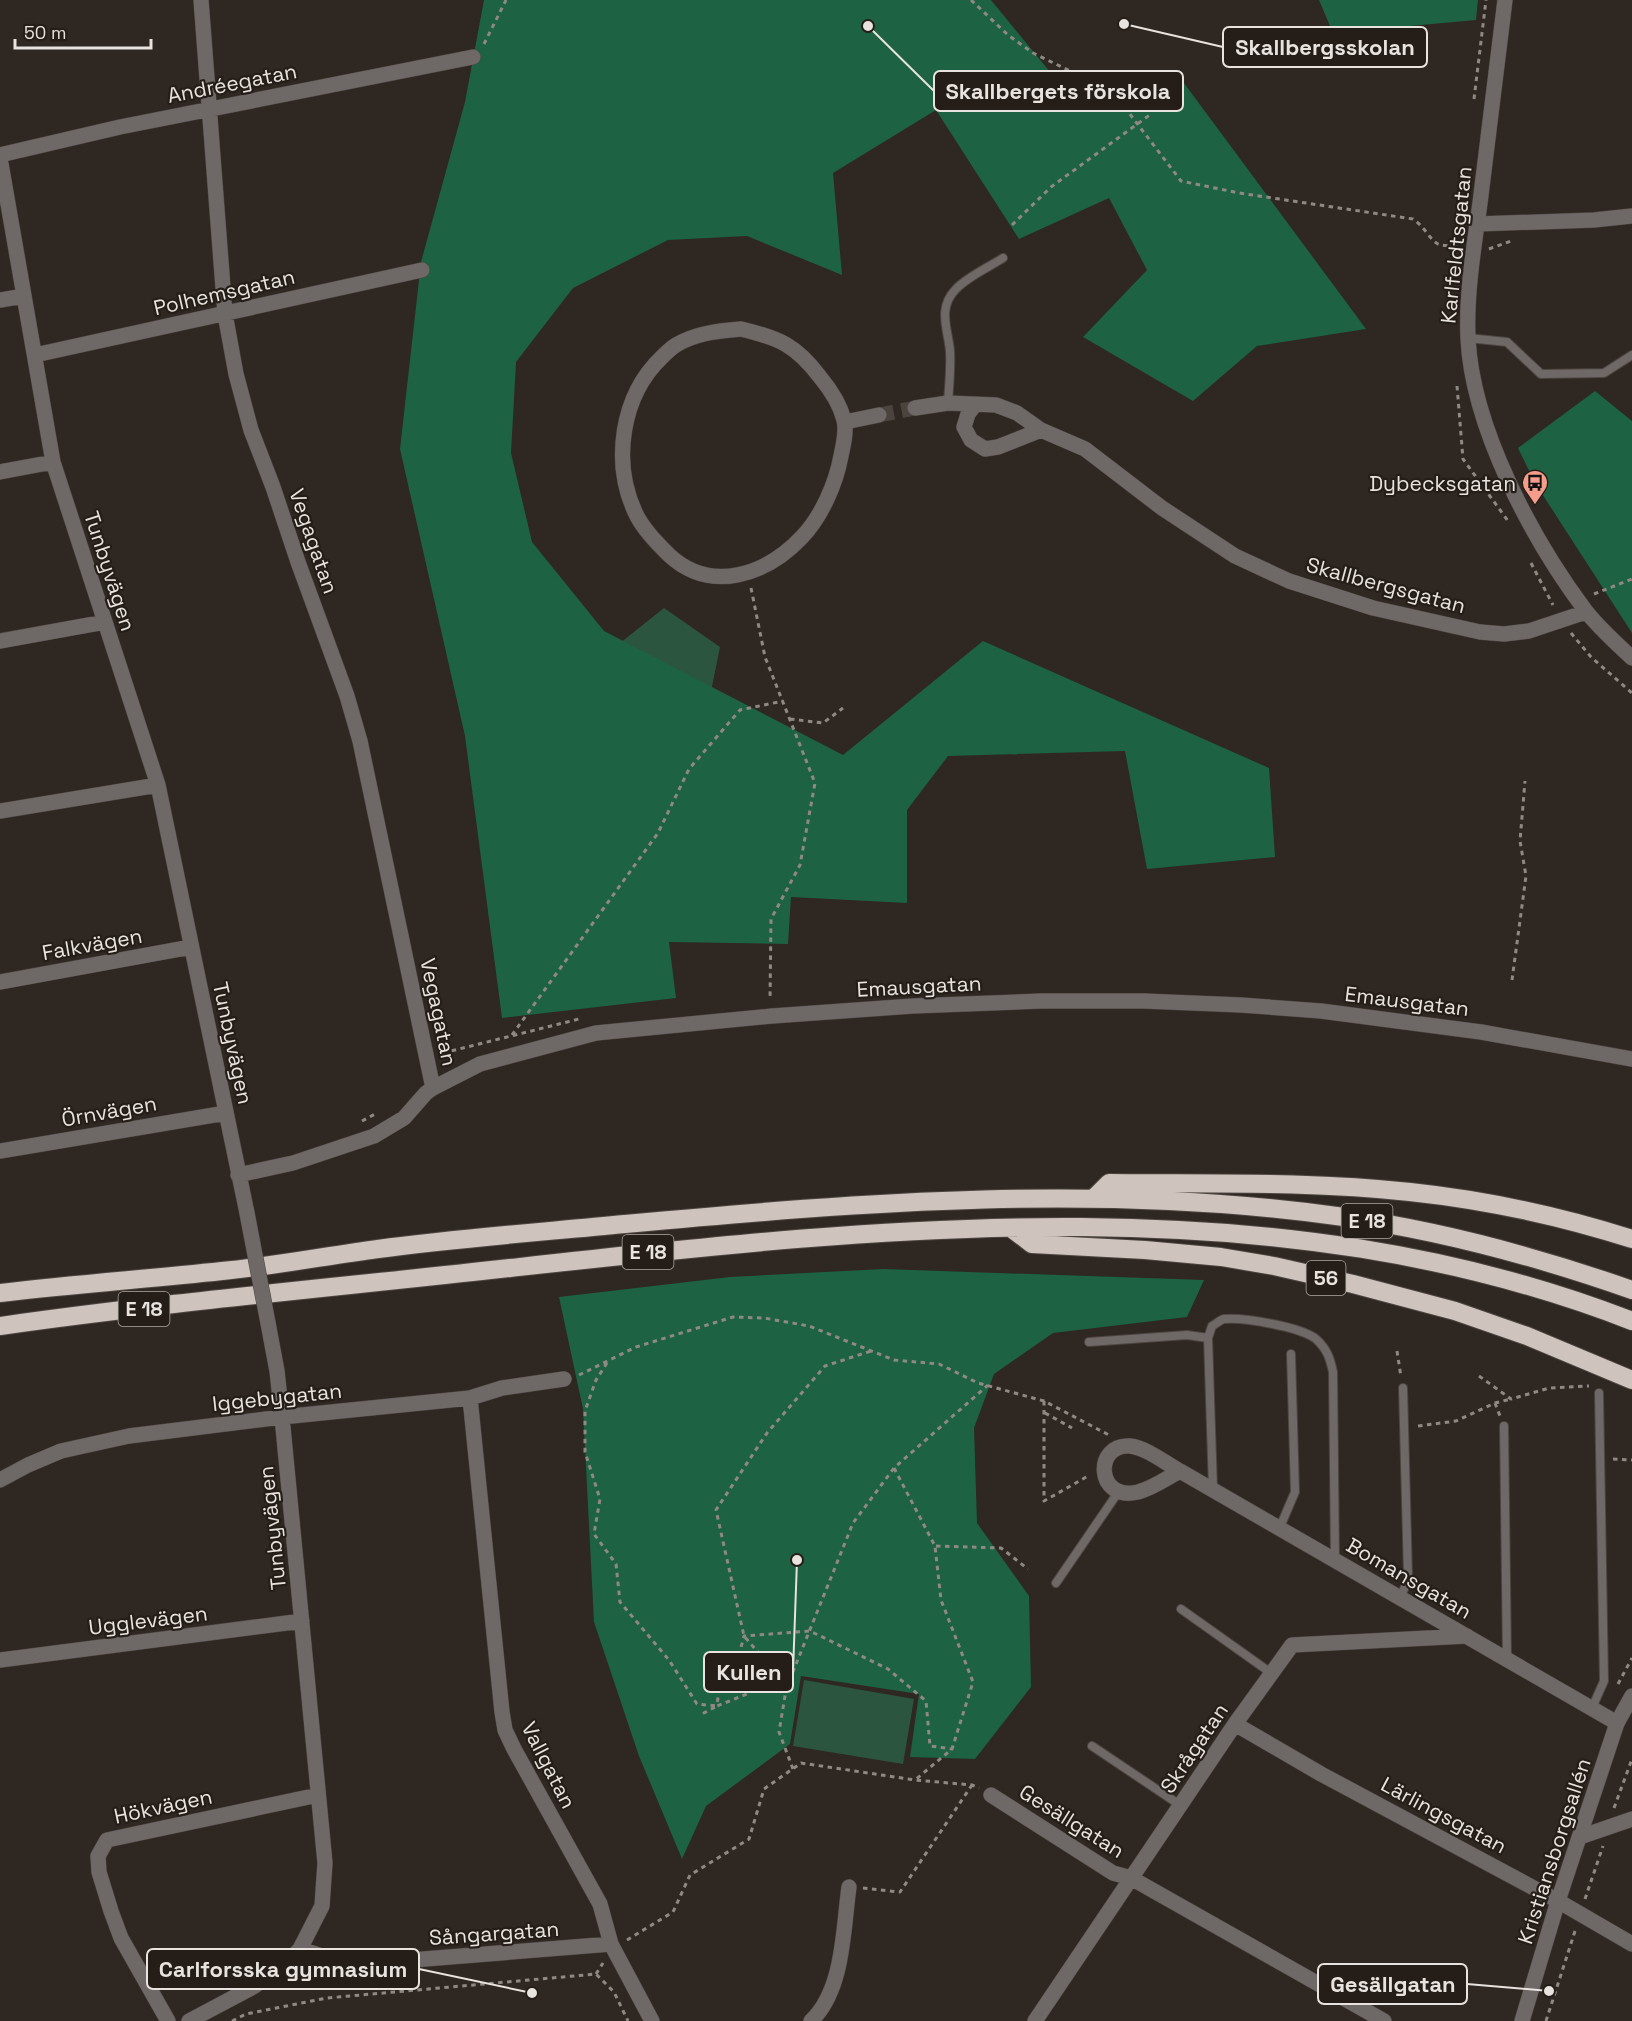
<svg xmlns="http://www.w3.org/2000/svg" width="1632" height="2021" font-family="'Space Grotesk',sans-serif">
<rect width="100%" height="100%" fill="#2f2722"/>
<path fill="#2c553f" d="M664 608 720 647 707 711 615 647Z
M804 1680 914 1699 903 1764 793 1746Z"/>
<path fill="#1d6242" d="M484 0H991L1055 78 1181 79 1366 329 1257 346 1193 401 1083 337 1147 270 1109 198 1019 239 936 110 833 173 842 275 747 236 668 240 573 288 516 362 511 453 532 542 604 631 843 755 983 641 1269 768 1275 857 1147 869 1125 751 948 756 907 810V903L791 897 788 944 669 942 676 998 502 1018 465 736 400 449 421 262 465 102Z
M1319 0H1478L1476 20 1333 33Z
M1595 391 1632 421V633L1535 483 1518 448Z
M883 1269 1204 1280 1187 1317 1053 1333 994 1374 974 1428 977 1523 1029 1596 1031 1687 975 1759 910 1757 919 1694 801 1676 790 1744 706 1806 682 1859 639 1756 594 1622 583 1409 559 1297 730 1277Z"/>
<g fill="none" stroke-linecap="round" stroke-linejoin="round">
<path stroke="#4b433e" stroke-width="15" stroke-dasharray="15 8" stroke-linecap="butt" d="M879 415 915 408"/>
<defs>
<path id="service" d="M1468 338 1507 342 1541 374 1604 373 1632 355
M948 403C949 386 951 369 950 351 948 329 937 308 956 289 967 277 989 267 1003 258
M1089 1342 1187 1335 1208 1338
M1504 1426 1507 1659
M1213 1489 1208 1338 1212 1326C1216 1324 1220 1320 1224 1319 1243 1317 1301 1327 1316 1339 1327 1349 1330 1358 1333 1372L1335 1560
M1280 1527 1295 1492 1291 1354
M1056 1583 1119 1491
M1400 1597 1407 1583 1408 1576 1403 1388
M1181 1609 1271 1673
M1592 1708 1604 1681 1599 1393
M1092 1746 1180 1805"/>
<path id="minor" d="M201 0 225 314 236 374 251 430 273 487 298 562 347 696 360 741 433 1088
M1505 0C1497 68 1488 135 1480 203 1474 247 1466 293 1468 338 1472 427 1532 539 1585 610 1598 627 1616 643 1632 658
M0 155 120 127 473 57
M0 158 53 462 158 785 247 1213
M1477 224 1594 220 1632 216
M0 300 24 296
M741 329C779 338 796 345 820 377 830 389 840 404 844 420 847 431 843 446 841 456 836 483 822 516 802 537 766 575 711 594 669 555 657 543 642 528 635 512 612 462 621 396 662 357 666 353 671 348 676 345 696 333 718 331 741 329Z
M35 355 422 270
M974 406 968 414 964 427 971 440 985 449 998 447 1041 430
M915 408 948 403 996 405 1017 413 1041 430 1085 449 1162 508 1235 556 1289 581 1373 608 1480 632 1504 634 1529 631 1586 612
M845 422 879 415
M0 472 53 462
M0 641 105 622
M0 811 158 785
M0 982 191 947
M0 1151 226 1113
M238 1175 293 1163 374 1136 404 1118 426 1093 433 1088 480 1064 596 1033 772 1016 913 1006 1041 1001H1144L1241 1005 1321 1011 1481 1032 1632 1059
M470 1398 502 1712 505 1730 514 1749 600 1904 611 1944 652 2021
M1180 1471C1165 1463 1147 1448 1130 1446 1094 1443 1095 1502 1138 1492 1153 1488 1167 1478 1180 1471L1617 1723
M0 1480 28 1465 61 1451 129 1436 282 1417 470 1398 502 1388 564 1379
M0 1660 302 1621
M1235 1724 1321 1774 1558 1901 1632 1944
M991 1795 1113 1873 1131 1878 1384 2021
M1580 1837 1632 1819
M300 1949 350 1965 611 1944
M168 2021 121 1938 111 1911 99 1872 98 1856 107 1840 318 1795
M189 2021 253 1987 283 1966 300 1949 322 1906 325 1863 282 1417 277 1371 268 1323
M811 2021C844 1990 843 1929 849 1887
M1035 2021 1235 1724 1292 1645 1467 1636"/>
<path id="tertiary" d="M1522 2021 1558 1901 1617 1723 1632 1696"/>
<path id="motorway" d="M1093 1199 1109 1183C1209 1184 1310 1181 1410 1192 1485 1200 1560 1216 1632 1239
M1011 1228 1032 1244 1145 1250 1221 1257 1274 1266 1353 1284 1455 1311 1527 1336 1632 1380
M0 1293C74 1284 148 1279 222 1271 274 1266 326 1256 378 1249 460 1238 543 1232 625 1224 864 1202 1105 1183 1344 1217 1442 1231 1538 1257 1632 1290
M0 1326C169 1302 340 1287 510 1268 882 1227 1275 1182 1632 1321"/>
</defs>
<use href="#service" stroke="#4d4540" stroke-width="10"/>
<use href="#minor" stroke="#4d4540" stroke-width="16"/>
<use href="#tertiary" stroke="#4d4540" stroke-width="16"/>
<use href="#motorway" stroke="#4d4540" stroke-width="20"/>
<path stroke="#8f8984" stroke-width="3" stroke-dasharray="4.5 4.5" stroke-linecap="butt" d="M971 0 1008 35 1033 53 1105 88 1126 109 1181 181 1239 193 1413 219C1424 226 1430 240 1438 244 1444 246 1453 246 1459 247
M484 44 506 0
M1474 99 1486 0
M1012 225 1051 187 1151 114
M1489 249 1511 241
M1457 386 1463 459 1508 521
M1531 563 1553 605
M751 588 765 657 815 783 800 865 771 919 770 999
M1594 594 1632 579
M1571 633 1591 657 1632 693
M790 719 823 723 843 708
M1512 980 1526 876 1520 841 1525 781
M512 1035 658 833 689 769 740 710 783 701
M443 1053 579 1019
M362 1121 377 1113
M1397 1351 1401 1377
M607 1363 596 1380 585 1411V1452L600 1499 594 1534 616 1564 620 1602 669 1660 697 1704 717 1706 702 1714
M579 1375 636 1347 733 1317 764 1318 809 1326 894 1360 939 1364 978 1383 1044 1401 1109 1435
M1479 1376 1511 1399 1549 1388 1589 1386
M1044 1401V1501L1088 1476
M1495 1403 1500 1416
M1045 1413 1072 1428
M1418 1426 1456 1421 1495 1403 1511 1399
M1613 1459 1632 1460
M894 1468 935 1546 941 1600 973 1682 952 1749 915 1780
M936 1546 1001 1548 1028 1569
M775 1672 747 1694 717 1706 720 1679 737 1663 744 1636 810 1631 888 1669 926 1701 930 1746 952 1749
M1618 1684 1632 1658
M786 1689 853 1523 894 1468 988 1385
M793 1769 779 1732 786 1690 775 1672 744 1636 716 1510 767 1433 825 1366 871 1351
M1614 1808 1632 1759
M863 1888 900 1892 972 1785
M1585 1899 1603 1846
M627 1940 673 1912 690 1875 749 1839 764 1789 801 1763 915 1780 972 1785 979 1788
M596 1974 603 1963
M232 2021 246 2014 327 1998 596 1974 614 1992 628 2021
M1546 2021 1576 1928"/>
<use href="#service" stroke="#6e6967" stroke-width="8"/>
<use href="#minor" stroke="#6e6967" stroke-width="15"/>
<use href="#tertiary" stroke="#6e6967" stroke-width="15"/>
<use href="#motorway" stroke="#cec3bd" stroke-width="18"/>
<defs>
<path id="minor-bridge" d="M247 1213 268 1323"/>
</defs>
<use href="#minor-bridge" stroke="#4d4540" stroke-width="16" stroke-linecap="butt"/>
<use href="#minor-bridge" stroke="#6e6967" stroke-width="15"/>
</g>
<defs>
<symbol id="bus-pin" viewBox="-11 -11 22 30"><path d="M0 17L-7.5 6A9.5 9.5 0 1 1 7.5 6Z" fill="#f49d8b" stroke="#251e18"/><path d="M-5-6H5V4H4V6H2V4H-2V6H-4V4H-5ZM-3.5-4V0h7V-4ZM-3.5 1.2v1.5H-2V1.2ZM2 1.2v1.5H3.5V1.2Z" fill="#111"/></symbol>
</defs>
<g fill-rule="evenodd">
<use href="#bus-pin" x="1520" y="468" width="30" height="40"/>
</g>
<g text-anchor="middle" dominant-baseline="central" stroke-width="4.5" stroke-linejoin="round" paint-order="stroke">
<g fill="#251e18" stroke="#aea8a3" stroke-width="1.5">
<rect x="1341.5" y="1204" width="51" height="34" rx="4.5"/>
<rect x="622.5" y="1235" width="51" height="34" rx="4.5"/>
<rect x="1306.5" y="1261" width="39" height="34" rx="4.5"/>
<rect x="118.5" y="1292" width="51" height="34" rx="4.5"/>
</g>
<g font-size="20" font-weight="bold" fill="#e8e3df">
<text x="1367" y="1221">E 18</text>
<text x="648" y="1252">E 18</text>
<text x="1326" y="1278">56</text>
<text x="144" y="1309">E 18</text>
</g>
<g font-size="21" fill="#e8e3df" stroke="#251e18">
<text transform="translate(232 83) rotate(-11)">Andréegatan</text>
<text transform="translate(1456 245) rotate(-84)">Karlfeldtsgatan</text>
<text transform="translate(224 292) rotate(-13)">Polhemsgatan</text>
<text transform="translate(314 541) rotate(71)">Vegagatan</text>
<text transform="translate(110 571) rotate(72)">Tunbyvägen</text>
<text transform="translate(1386 585) rotate(15)">Skallbergsgatan</text>
<text transform="translate(92 944) rotate(-10)">Falkvägen</text>
<text transform="translate(919 986) rotate(-3)">Emausgatan</text>
<text transform="translate(1407 1001) rotate(7)">Emausgatan</text>
<text transform="translate(439 1012) rotate(78)">Vegagatan</text>
<text transform="translate(233 1043) rotate(78)">Tunbyvägen</text>
<text transform="translate(109 1111) rotate(-10)">Örnvägen</text>
<text transform="translate(277 1397) rotate(-6)">Iggebygatan</text>
<text transform="translate(272 1528) rotate(-96)">Tunbyvägen</text>
<text transform="translate(1409 1578) rotate(30)">Bomansgatan</text>
<text transform="translate(148 1620) rotate(-7)">Ugglevägen</text>
<text transform="translate(1194 1748) rotate(-56)">Skrågatan</text>
<text transform="translate(549 1765) rotate(63)">Vallgatan</text>
<text transform="translate(163 1806) rotate(-12)">Hökvägen</text>
<text transform="translate(1444 1815) rotate(28)">Lärlingsgatan</text>
<text transform="translate(1072 1821) rotate(32)">Gesällgatan</text>
<text transform="translate(1554 1851) rotate(-72)">Kristiansborgsallén</text>
<text transform="translate(494 1933) rotate(-4)">Sångargatan</text>
</g>
<g font-size="21" fill="#e8e3df" stroke="#251e18" text-anchor="end">
<text x="1516" y="483">Dybecksgatan</text>
</g>
</g>
<path fill="none" stroke="#e8e3df" stroke-width="2" d="M1124 24L1223 47M868 26L934 91M797 1560L793 1672M532 1993L419 1969M1549 1991L1467 1984"/>
<g fill="#e8e3df" stroke="#251e18" stroke-width="2">
<circle cx="1124" cy="24" r="6"/>
<circle cx="868" cy="26" r="6"/>
<circle cx="797" cy="1560" r="6"/>
<circle cx="532" cy="1993" r="6"/>
<circle cx="1549" cy="1991" r="6"/>
</g>
<g fill="#251e18" stroke="#e8e3df" stroke-width="2">
<rect x="1223" y="27" width="204" height="40" rx="6"/>
<rect x="934" y="71" width="249" height="40" rx="6"/>
<rect x="704" y="1652" width="89" height="40" rx="6"/>
<rect x="147" y="1949" width="272" height="40" rx="6"/>
<rect x="1318" y="1964" width="149" height="40" rx="6"/>
</g>
<g font-size="22" text-anchor="middle" font-weight="bold" fill="#e8e3df">
<text x="1325" y="55">Skallbergsskolan</text>
<text x="1058" y="99">Skallbergets förskola</text>
<text x="749" y="1680">Kullen</text>
<text x="283" y="1977">Carlforsska gymnasium</text>
<text x="1393" y="1992">Gesällgatan</text>
</g>
<path d="M15 39v9h136v-9" fill="none" stroke="#e8e3df" stroke-width="3"/>
<text x="24" y="39" font-size="18" fill="#e8e3df" stroke="#251e18" stroke-width="4.5" paint-order="stroke">50 m</text>
</svg>
